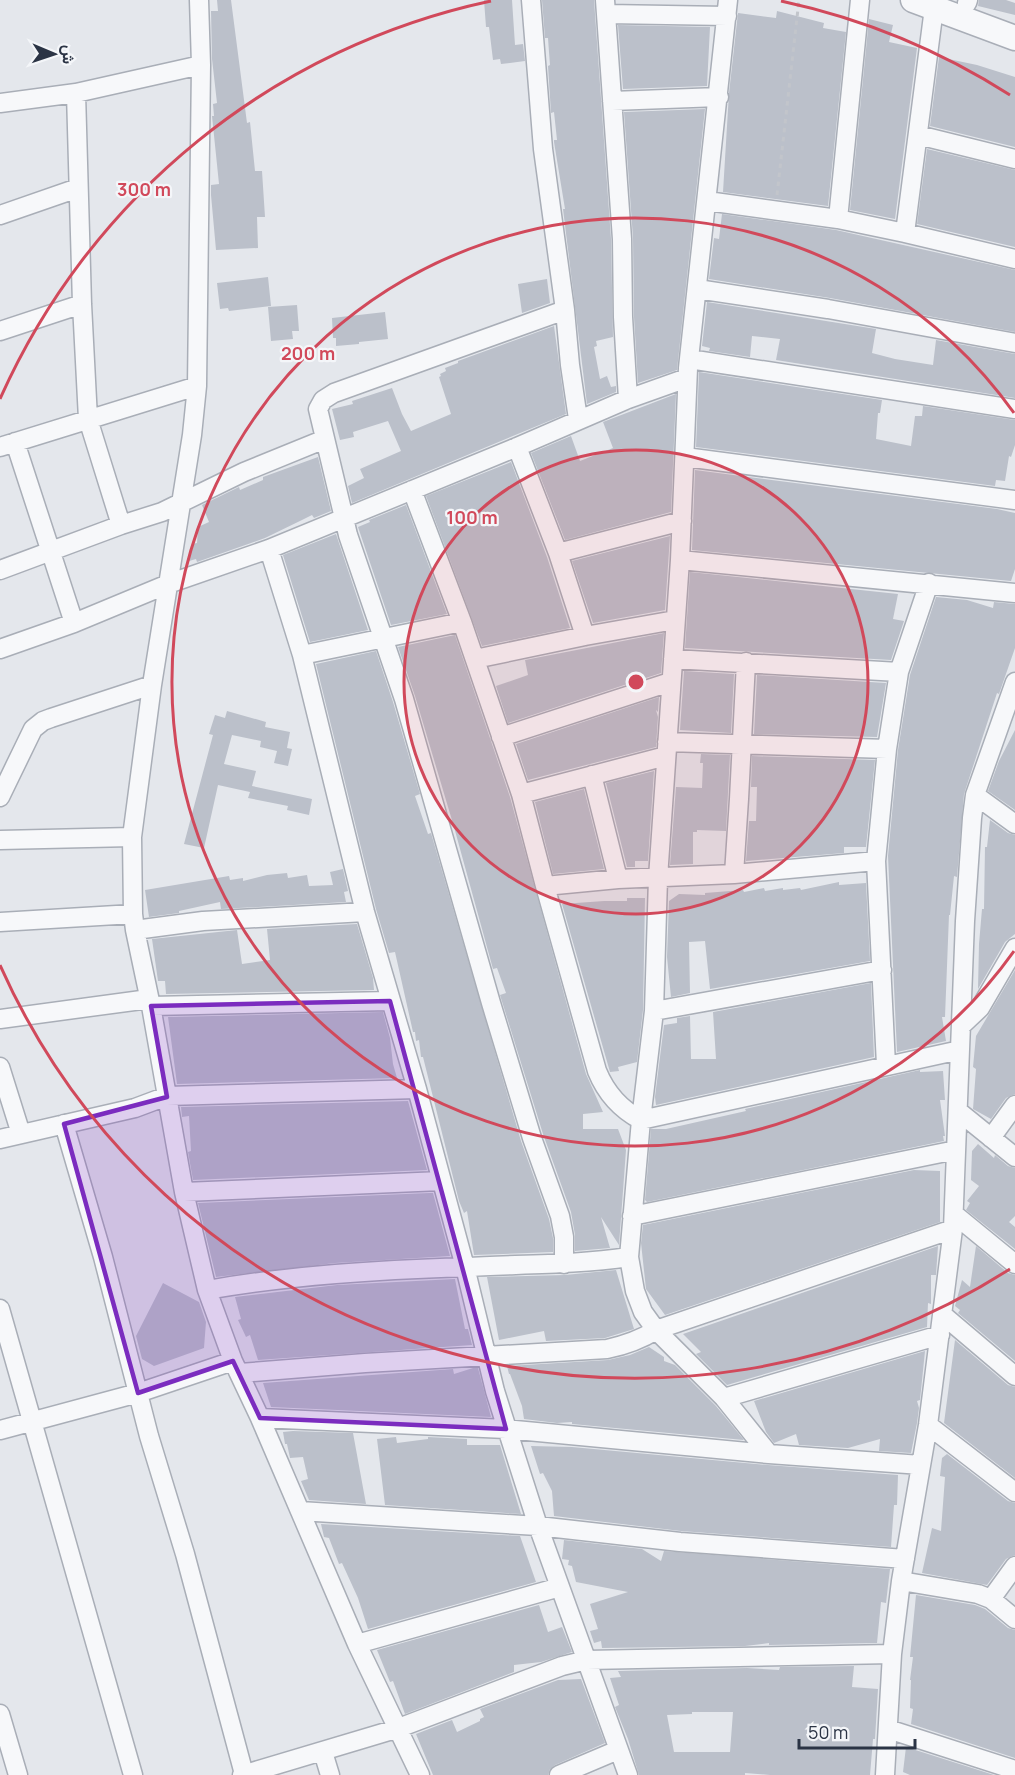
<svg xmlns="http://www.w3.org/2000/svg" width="1015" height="1775" font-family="Manrope,Vazirmatn,sans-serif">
<rect width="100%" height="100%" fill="#e4e7ec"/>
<path fill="#bbc0ca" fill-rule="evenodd" d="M217 0H231L247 123 250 122 255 171H262L265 217H257L258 248 216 250 211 195V185L219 184 212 116H214L213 104 217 103 212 59 211 11H218Z
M484 0H512L515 45 523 44 525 61 501 64 500 59 493 60 489 27H486Z
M542 0H594L611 239 613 337 596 341 597 346 594 347 600 379 607 376 611 387 616 386V392L587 404 563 209H565L554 142V140H557L554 112 551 113 548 66 550 65 549 52 548 38H545Z
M979 0H1006L1015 3V15L978 6Z
M777 11 824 23 823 28 846 32 828 206 723 192 729 93 738 13 776 18Z
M869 19 893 25 889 42 917 48 895 219 850 210Z
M618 25 710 27 707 86 623 89Z
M939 57 977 65 1015 77V147L930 126Z
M705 109 677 370 638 383 634 317 633 238 624 112Z
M927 149 1015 170V247L917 224Z
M722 214 836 230 1015 270V332L830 298 709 279 714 238 719 239Z
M268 277 271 306 229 311 228 308 220 309 217 283Z
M547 279 550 303 522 313 518 284Z
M707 302 876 329 872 353 895 359 933 365 936 340 1015 354V398L776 360 780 339 752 336 750 357 709 351 710 348 702 346Z
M297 305 299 331H292L293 339 271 341 268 307Z
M385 312 388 339 359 342V344L336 346V338H333L332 318Z
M554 326 566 414 352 503 348 486 364 478 360 469 401 451 388 421 353 432 354 437 340 440 332 409 353 404 352 401 392 388 402 414 411 431 451 414 439 377 441 376 440 374 446 371 445 368 458 363V361Z
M699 372 882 400 880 413H878L876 439 911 446 915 416H922L923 406 1015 420V445L1011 457 1009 456 1005 481 996 480 995 486 696 447Z
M676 394 671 512 565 540 531 453 571 436 580 461 613 448 603 422Z
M318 457 331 511 314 518 312 515 302 520 265 538 197 562 196 559 189 561 192 544 197 543 198 527 209 522 202 505 239 487 240 490 263 480V477Z
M511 462 547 557 570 628 482 646 426 496Z
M695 470 997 509 1015 513V569L1011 581 692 550Z
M406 505 447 614 391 625 358 527 370 522 369 520Z
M336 534 368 630 310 642 283 555Z
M670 536 665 610 593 623 572 561Z
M690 572 898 594 893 619 904 621 891 660 685 648Z
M936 597 967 600 993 608 994 602 1015 604V648L999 694 997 693 964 794 957 877 954 876 950 915H949L945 1017H942L946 1041 897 1052 888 856 898 750 910 675Z
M664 633 661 673 508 723 496 686 528 675 525 660Z
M455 635 510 797 586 1074 603 1112 583 1114V1129H618L626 1150 619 1245 601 1217 610 1248 575 1251V1235L571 1212 543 1134 500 995 506 993 497 968 493 969 454 827 415 696 398 647Z
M376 651 393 702 420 794 415 796 428 834 431 833 521 1141 549 1219 553 1238V1252L474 1255 467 1211 464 1213 459 1201 423 1057H421L419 1040 416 1041 415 1032H413L395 952 389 953 376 909 316 664Z
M684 671 734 674 731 733 680 730Z
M757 675 886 683 877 737 754 734Z
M659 697 658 712 656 710 658 717 656 747 528 780 516 744Z
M227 711 266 722 265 727 290 732 287 748 292 749 288 766 274 763 277 751 260 747 261 741 232 735 224 764 256 771 252 786 312 799 309 815 287 810 288 806 248 798 250 792 218 785 204 848 184 844 213 735 209 734 215 715 225 718Z
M1015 730V810L988 791 999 761Z
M701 754 730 755 726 831 697 830V832H693V864L670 865 676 787 702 788 703 763H700Z
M752 756 875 760 866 847H844V853L746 861 749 821H756L757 787H751Z
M654 771 648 861H635V867H627L606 783Z
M584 789 604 869 553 874 535 802Z
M990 820 1008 833 1015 835V934L1005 942 978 989 979 944 982 909H984L985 847H987Z
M343 869 348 891 344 892 346 902 221 909 220 902 179 911V913L149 917 145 890 229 876 230 880 243 878V881L267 875 287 873 288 878 307 875 309 886 333 885 330 872Z
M839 882V885L866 883 870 961 710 989 705 941 689 942 690 993 671 997 667 957 669 901 679 894 705 895V893L743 890 744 892 764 888 765 891 783 888V890L800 888 801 890Z
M627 898H645L643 1010 637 1062 618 1067 619 1071 610 1072 562 904 604 901H627Z
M357 924 373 978 374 990 166 994 165 981H158L152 939 237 930 242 964 270 960 267 929Z
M1015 970V1094L1006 1098 991 1119 973 1109 976 1069 973 1067 976 1036Z
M871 983 874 1057 656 1105 655 1097 664 1025 677 1023V1018L690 1016 691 1059H716L713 1012Z
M383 1012 390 1038 393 1064 397 1078 177 1084 168 1017Z
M920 1070V1072L943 1071 945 1100H940L945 1136H943L944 1141 647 1202 645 1200 651 1129H666L746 1111 745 1109Z
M408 1101 427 1170 193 1180 188 1152 191 1151 189 1116 182 1117 181 1107Z
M978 1144 994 1158 995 1155 1008 1166 1015 1168V1216L1009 1222 1015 1227V1249L966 1210 970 1203 967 1201 979 1186 971 1180 972 1151Z
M914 1170 940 1171V1222L665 1315 646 1289 641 1243 643 1225Z
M429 1193H433L450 1256 335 1263 216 1277 198 1203Z
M938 1246 936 1275H931V1304L928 1303 927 1327 727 1385 696 1354 701 1352 683 1334Z
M976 1246 1008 1273 1015 1275V1361L958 1313 960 1310 955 1306 962 1280 970 1287Z
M616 1270 634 1329 605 1338 546 1341 544 1331 499 1340 487 1277 565 1275Z
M455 1279 465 1329H468L472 1345 258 1360 250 1335 246 1337 238 1320 241 1319 235 1297 337 1285Z
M163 1283 199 1302 206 1322 204 1348 154 1366 142 1359 136 1336Z
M955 1340 1008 1385 1015 1387V1478L944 1423Z
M649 1347 664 1357V1361L675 1365 716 1406 744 1440 572 1424V1422L557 1423 524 1419 522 1406 510 1374H509L507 1366 608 1360 630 1355Z
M925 1351 920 1400 917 1401 919 1408 917 1423 911 1453 879 1451 880 1439 848 1448 799 1445 796 1434 774 1443 766 1432 754 1401Z
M473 1368H478L491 1417 271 1407 263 1383 453 1369 454 1374Z
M293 1431 353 1433 366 1504 309 1500 301 1481 308 1479 303 1457 290 1458 287 1444H285L283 1432Z
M396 1437 397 1443 428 1439V1437L467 1439V1445H500L521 1514 385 1505 377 1439Z
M531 1446 572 1447 768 1465 898 1475 897 1505H894L891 1547 681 1531 554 1516 552 1491 543 1473 540 1474Z
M947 1454 1008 1501 1015 1503V1555L1006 1559 987 1585 922 1573 932 1528 941 1531 945 1477 940 1476 942 1458Z
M321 1524 520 1536 536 1582 368 1629 358 1598 342 1563 339 1564 329 1538 324 1537Z
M564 1540 642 1549 661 1561 664 1551 890 1569 886 1603 881 1602 877 1643 769 1645V1643L745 1646 602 1648 601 1641 594 1643 590 1631 598 1629 590 1604 628 1592 576 1582 572 1566 568 1565 569 1560 562 1559Z
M916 1595 975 1605 985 1609 1008 1628 1015 1630V1758L911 1724 913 1709 910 1708 911 1680H910L913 1657H910Z
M539 1605 548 1632 562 1627 572 1652 541 1662 514 1665V1672L405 1714 393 1681 390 1682 377 1650Z
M854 1666 852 1687 878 1689 875 1739H873L870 1775H770L745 1773V1775H639L628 1739 615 1707 619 1705 610 1678 621 1677 618 1671 747 1668 779 1670 780 1667ZM692 1712H733L730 1752H674L667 1715 692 1714Z
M581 1679 605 1743 555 1765 550 1769 548 1775H433L416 1734 452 1720 457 1732 480 1721V1719L484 1717 480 1709 558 1680Z
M906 1747 994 1775H910L903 1772Z"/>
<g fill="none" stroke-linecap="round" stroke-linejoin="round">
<defs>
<path id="minor" d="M199 0 201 65 197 386 192 435 152 685 132 837 133 914 135 930 151 1006 184 1192 207 1290 233 1361 260 1418 357 1644 420 1775
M531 0 543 149 565 310 570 365 578 419
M605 0 622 239 623 317 628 399
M728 0 688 368 680 560 658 878 654 1011 641 1120 629 1257 635 1291 643 1312 656 1330 724 1398 769 1454
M967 3 968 0
M607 14 727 16
M612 101 719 97
M0 103 76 93
M918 135 1015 159
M707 201 838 219 905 233 1015 259
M0 215 78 188
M838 219 860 0
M905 233 934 8
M697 289 828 309 1015 343
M0 331 82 304
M689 359 1015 409
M15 442 74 623
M0 447 197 386
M517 447 558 553 585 636
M685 457 1015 500
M412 490 462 622 521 794 545 886 597 1071C606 1093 620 1109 641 1120L960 1050
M121 525 88 419 82 304 76 93 201 65
M269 549 302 655 365 912 417 1089 465 1267 495 1391 538 1526 628 1775
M558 553 682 521
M680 560 1015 593
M0 570 121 525 162 512 244 472 325 439
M0 649 74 623 168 584 269 549 517 447 628 399 687 378
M302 655 462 622
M475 659 585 636 675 620
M673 659 899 672 887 749 876 861 886 1065
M899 672 929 583
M501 737 670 682
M667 742 887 749
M592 775 618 879
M521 794 666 756
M975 795 1015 824
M0 797 33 729 43 721 51 718 152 685
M0 840 132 837
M734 874 739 799 746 662
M545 886 618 879 734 874 876 861
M0 922 133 914
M135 930 203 921 365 912
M151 1006 390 1001
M654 1011 882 970
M0 1019 149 999
M961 1026 980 1008 1015 948
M0 1067 21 1134
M958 1111 1015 1157
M64 1124 103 1257 149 1436 185 1554 244 1774
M991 1138 1015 1105
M0 1139 135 1108 167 1096 417 1089
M184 1192 441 1181
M954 1214 1015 1264
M632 1216 956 1150
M564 1264V1237L560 1216 532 1138 491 1003 404 699 348 535 318 409 323 400 334 393 565 310
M207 1290C292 1275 379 1270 465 1267 521 1264 575 1265 629 1257
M0 1309 133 1775
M943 1315 1015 1376
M240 1373 365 1363 607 1349C626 1345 640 1340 656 1330L953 1229
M724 1398 940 1335
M260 1418 506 1429 769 1454 921 1465
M928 1425 1015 1492
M0 1430 138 1393 233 1361
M300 1511 538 1526 680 1542 905 1559
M901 1581 978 1594 991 1599 1015 1619
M991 1599 1015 1566
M357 1644 560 1587
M0 1714 18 1775
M888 1729 1015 1770
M323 1752 330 1775
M242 1775 396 1729 562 1666 587 1660 892 1654
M559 1775 618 1750
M885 1775 892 1654 901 1581 928 1425 953 1229 965 921 972 818 975 795 1015 682"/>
<path id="tertiary" d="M913 0 1015 38"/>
</defs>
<use href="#minor" stroke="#a9aeb7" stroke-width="21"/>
<use href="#tertiary" stroke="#a9aeb7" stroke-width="27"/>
<path stroke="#c2c5cb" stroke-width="3" stroke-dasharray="4.5 4.5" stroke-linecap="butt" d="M777 195 799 0"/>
<use href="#minor" stroke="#f7f8fa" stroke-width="18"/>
<use href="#tertiary" stroke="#f7f8fa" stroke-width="24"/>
</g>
<path fill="#7b2cbf" fill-opacity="0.2" stroke="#7b2cbf" stroke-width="4.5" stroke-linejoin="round" d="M390 1001 506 1429 260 1418 233 1361 138 1393 64 1124 167 1097 151 1006Z"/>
<circle cx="636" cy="682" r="232" fill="#d1495b" fill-opacity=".12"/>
<g fill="none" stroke="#d1495b" stroke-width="3">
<circle cx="636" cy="682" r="232"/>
<path d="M1014 951A464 464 0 1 1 1014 413"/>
<path d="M1010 1269A696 696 0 0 1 0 965M0 399A696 696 0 0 1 491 1M781 1A696 696 0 0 1 1010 95"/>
</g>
<circle cx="636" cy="682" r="9" fill="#d1495b" stroke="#f4f6f9" stroke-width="3"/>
<g font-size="18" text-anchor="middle" font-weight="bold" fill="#d1495b" stroke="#f4f6f9" stroke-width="4.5" stroke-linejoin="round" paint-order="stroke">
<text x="144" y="196">300 m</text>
<text x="308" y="360">200 m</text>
<text x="472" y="524">100 m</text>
</g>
<g transform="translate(54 54) rotate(92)" stroke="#f4f6f9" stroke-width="4.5" paint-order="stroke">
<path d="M0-4.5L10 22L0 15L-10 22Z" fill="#2b3445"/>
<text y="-9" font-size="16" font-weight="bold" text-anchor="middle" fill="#2b3445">ش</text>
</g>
<path d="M799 1739v9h116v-9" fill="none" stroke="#2b3445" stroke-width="3"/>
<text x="808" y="1739" font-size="18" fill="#2b3445" stroke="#f4f6f9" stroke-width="4.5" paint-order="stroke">50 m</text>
</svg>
